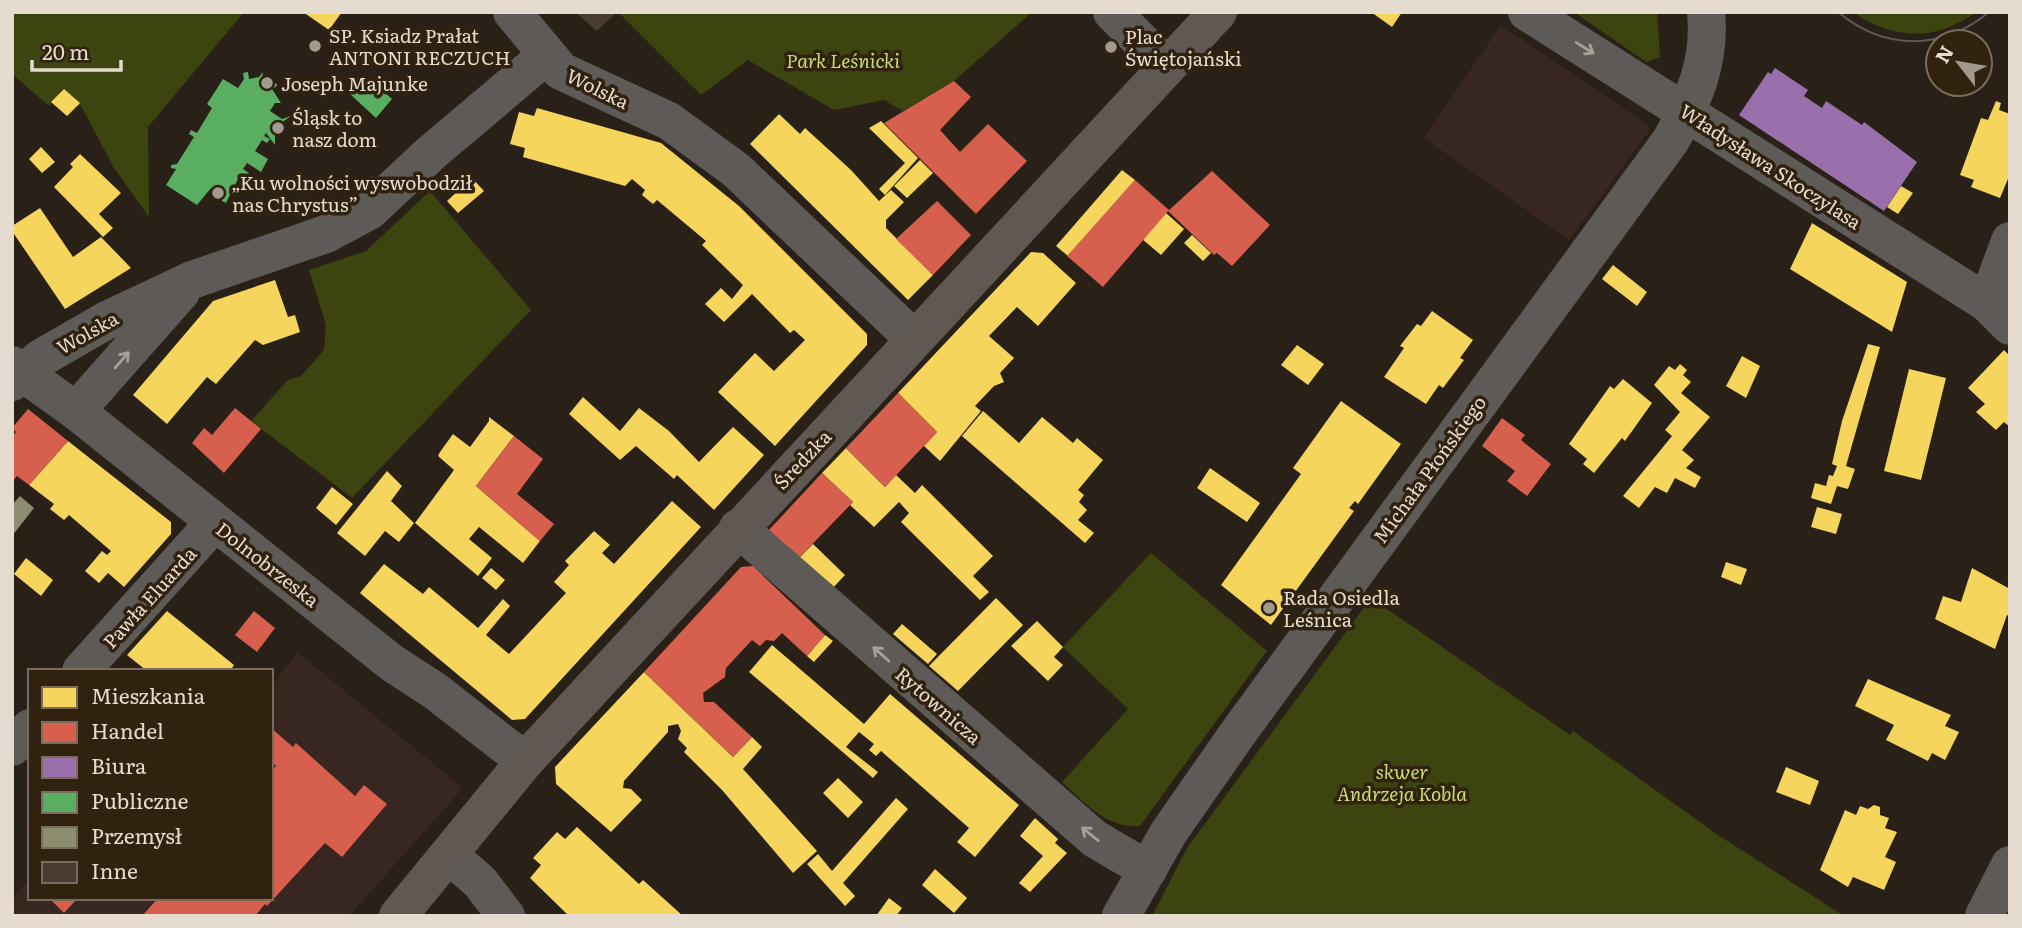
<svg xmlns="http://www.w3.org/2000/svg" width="2022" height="928" font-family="Literata,serif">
<rect width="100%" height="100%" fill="#292117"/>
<path fill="#382621" d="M1501 25 1648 125 1649 131 1569 240 1424 138Z
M297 652 463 788 349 916H12V899L30 877V898H110L115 902 118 898H271V688Z"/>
<path fill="#3c440f" d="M12 12H244L148 127 149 217 114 168 80 104 67 116 52 102 49 106 12 74Z
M618 12H1032L954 81 903 111 884 100 834 110 748 60 701 95Z
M1574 12H1657L1660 57 1646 62Z
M1853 12H1976C1935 42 1894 40 1853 12Z
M430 191 531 310 352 498 251 421 288 380 301 376 324 350 326 325 309 270 366 251Z
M1151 553 1267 651 1140 826C1107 829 1085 803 1062 782L1128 709 1063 647Z
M1371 598 1570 735 1573 731 1718 835 1844 916H1152L1187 848Z"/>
<path fill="#f6d55c" d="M303 12H342L329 30Z
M1371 12H1402L1392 27Z
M64 89 80 103 67 116 51 102Z
M1996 101 2001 103 1999 110 2010 114V174L2000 198 1971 187 1974 180 1960 175 1981 118 1988 120Z
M537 108 661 143 739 206 867 334V345L775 446 718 392 755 353 774 371 805 340 794 330 790 333 752 294 724 322 705 304 721 288 732 299 743 285 702 245 706 241 657 200 653 204 648 200 642 195 645 190 632 179 625 186 523 157 525 148 510 144 519 112 534 116Z
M779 114 800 134 805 128 851 170 879 201 891 190 904 202 886 220V228L933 275 908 300 750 144Z
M881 121 918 158 885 195 879 189 905 163 869 128Z
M41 147 55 162 42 173 29 159Z
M80 154 121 193 99 214 113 228 103 237 54 187 73 167 70 164Z
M920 160 933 173 907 198 894 186Z
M1122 170 1135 180 1068 256 1056 246Z
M472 178 484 191 458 213 447 201Z
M1901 186 1913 193 1898 214 1887 207Z
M40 208 73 257 101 237 131 268 65 309 12 231V226Z
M1166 213 1184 229 1161 255 1142 239Z
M1812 223 1907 282 1892 332 1790 269Z
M1192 235 1211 253 1203 261 1184 243Z
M1031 252 1043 253 1076 283 1038 326 1017 307 989 336 1014 358 1000 373 1004 382 994 386 975 406 981 411 940 461 924 446 937 432 898 393Z
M1613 265 1647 292 1637 306 1602 279Z
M275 280 288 317 295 315 300 332 263 345 255 340 216 384 207 377 167 424 133 395 213 301Z
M1432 311 1473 340 1460 358 1464 360 1443 388 1439 385 1426 404 1384 377 1404 348 1400 346 1417 324 1421 326Z
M1868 344 1880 347 1846 466 1855 469 1848 489 1837 486 1831 504 1811 498 1815 483 1826 486 1829 475 1833 476 1837 466 1832 464 1842 421Z
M1297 345 1324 364 1308 385 1281 365Z
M2004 350 2010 356V427L2004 422 1996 430 1976 412 1985 404 1968 388Z
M1742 356 1760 366 1746 398 1726 386Z
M1680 364 1687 370 1683 375 1691 382 1681 393 1710 417 1682 450 1694 460 1686 468 1701 477 1695 488 1675 478 1667 493 1655 487 1639 508 1623 496 1672 436 1665 430 1680 412 1654 385 1669 366 1675 370Z
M1909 369 1946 378 1921 480 1884 471Z
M1623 379 1652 403 1625 441 1622 438 1594 473 1583 464 1587 459 1569 444 1610 386 1614 389Z
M583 397 620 431 639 408 669 431 699 462 733 427 764 455 714 510 677 475 674 479 636 446 620 460 569 414Z
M1341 401 1401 444 1358 504 1355 501 1349 508 1354 511 1271 625 1221 585 1301 474 1293 468Z
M983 411 1019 443 1042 417 1073 443 1077 438 1103 460 1078 490 1084 495 1079 502 1087 510 1078 520 1094 533 1085 543 962 436Z
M489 417 514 436 476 486 540 541 523 563 479 527 469 539 492 558 478 576 415 523 454 470 438 456 440 452 453 434 470 447 489 421Z
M68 441 171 522V534L124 587 108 573 99 583 85 571 102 551 107 555 111 551 69 515 64 520 50 509 54 504 29 485Z
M846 448 885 487 896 475 915 493 922 485 993 556 973 576 989 592 980 600 901 522 909 513 899 502 874 527 850 505 853 502 822 473Z
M1210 468 1260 503 1247 522 1197 488Z
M387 471 402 486 391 501 414 523 399 542 385 531 365 556 337 533Z
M332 487 353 504 336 525 316 508Z
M672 501 701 527 525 719 512 720 360 593 384 564 423 594 429 587 478 628 503 599 510 606 486 635 509 654 566 593 554 582 569 565 565 561 594 531 610 545 602 553 614 564Z
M1817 507 1842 514 1836 534 1811 527Z
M813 544 845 575 830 591 797 560Z
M26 558 53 580 41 596 14 574Z
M1726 562 1747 569 1741 585 1721 577Z
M491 568 505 580 496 590 482 578Z
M1972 568 2010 589V617L2007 615 1995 649 1935 619 1943 596 1961 602Z
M996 598 1023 625 958 691 929 666Z
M167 611 234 665 230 671H147L127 655Z
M1037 621 1063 647 1054 657 1063 665 1048 681 1011 646Z
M902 624 937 654 928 664 893 634Z
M825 635 833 641 814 662 807 656Z
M772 645 864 724 890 694 1019 805 975 857 957 842 969 828 881 751 876 756 869 750 874 744 859 732 846 747 878 772 873 778 749 672Z
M644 672 733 757 752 737 762 747 743 769 817 851 793 873 722 790 684 752 687 748 678 739 681 731 678 724 668 726V732L624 781 623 788 631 789 642 800 611 832 556 784 555 767Z
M1868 679 1951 715 1945 726 1959 732 1945 760 1932 753 1928 761 1886 740 1894 725 1855 706Z
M1786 767 1819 781 1810 805 1776 792Z
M838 778 863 802 848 818 823 793Z
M896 798 908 809 843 883 855 896 845 906 807 864 818 854 832 871Z
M1874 805 1880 807V815L1889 818 1885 828 1897 832 1885 857 1896 862 1884 890 1853 877 1848 887 1820 870 1845 810 1856 815 1860 806 1868 809Z
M1035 818 1058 839 1055 843 1067 853 1030 892 1019 883 1043 856 1020 836Z
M577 827 639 884 643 880 683 916H569L530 878 541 865 533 858 557 832 565 839Z
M935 869 967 898 954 913 922 885Z
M889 898 902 908 896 916H876Z"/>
<path fill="#d6604d" d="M954 81 971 97 940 130 960 152 988 124 1027 161 976 214 884 123Z
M1212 171 1270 225 1232 266 1217 253 1214 255 1168 211Z
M1135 180 1169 210 1103 287 1067 256Z
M937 201 971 235 933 275 896 239Z
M898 393 937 432 885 487 846 448Z
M235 408 261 429 224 473 192 443 204 428 212 435Z
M28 409 68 441 29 485 17 476 12 482V437L16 432 12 428Z
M1502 418 1525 435 1521 440 1551 464 1527 496 1507 481 1515 471 1482 446Z
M514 436 543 459 517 494 554 524 540 541 476 486Z
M822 473 853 502 797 560 767 532Z
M753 566 825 635 807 656 782 633 774 641 766 640 760 646 752 640 726 668 725 677 703 693 704 702H714L752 737 733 757 644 672 741 567Z
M254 611 275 628 257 652 235 635Z
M271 728 293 747 296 743 355 796 364 785 387 804 342 857 325 843 267 906 265 904 255 916H142L158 898H271V771L276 766 271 762Z
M49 898H74L76 900 64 913Z"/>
<path fill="#9970ab" d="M1775 68 1808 90 1804 96 1822 108 1826 101 1862 125 1864 122 1917 162 1884 211 1739 115 1768 72 1771 74Z"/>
<path fill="#5aae61" d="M248 72 249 79 259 77 263 72 262 79 271 85 276 83 277 86 272 89 281 103H275L270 111 282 119 291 116 281 123 275 133V145L266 133 264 136 270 139 267 143 262 140 255 151 268 159 261 172 247 163 243 169 249 173 247 177 241 173 226 203 222 201 221 194 211 188 197 205 166 185 176 169 171 168V165L177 164 194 137 189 134 191 130 197 133 212 108 207 104 223 79 238 88 244 79 243 73Z
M366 76 392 99 376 118 350 94Z"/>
<path fill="#8c8c6e" d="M20 496 34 508 12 536V505Z"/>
<path fill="#483b32" d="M575 12H617L597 31Z"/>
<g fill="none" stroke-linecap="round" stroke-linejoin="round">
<path stroke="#5e5a57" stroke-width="38" d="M512 12 561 71 669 121 736 170 914 339
M1112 12 1167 67
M1527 12 1987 303 2010 326
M1987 303 2010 241
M12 365 76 411 392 663 435 691 525 761
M12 382 41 358 107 320 192 280 326 234 369 211 431 153 547 55
M76 411 181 292
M738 528 1095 839 1148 870
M81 671 215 522
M12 747 30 728
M449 855 480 882 506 916
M1121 916 1169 832 1238 733 1671 140C1694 99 1711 61 1706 12
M1984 916 2010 865"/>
<path stroke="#605953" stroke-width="38" d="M398 916 525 761 1218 12"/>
<path stroke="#5f5a54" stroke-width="2" d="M1838 12C1885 51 1942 51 1989 12"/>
</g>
<defs><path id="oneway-shaft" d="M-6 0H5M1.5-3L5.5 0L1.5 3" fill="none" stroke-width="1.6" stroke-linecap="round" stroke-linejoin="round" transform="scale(1.75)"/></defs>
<g stroke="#a8a199">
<use href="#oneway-shaft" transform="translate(1585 48) rotate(32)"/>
<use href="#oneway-shaft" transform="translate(122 360) rotate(-49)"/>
<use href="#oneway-shaft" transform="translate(881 654) rotate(-138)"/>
<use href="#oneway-shaft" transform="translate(1090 834) rotate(-141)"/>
</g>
<g fill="#a39a8f" stroke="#31220f" stroke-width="2.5">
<circle cx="315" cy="46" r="7"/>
<circle cx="1111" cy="47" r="7"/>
<circle cx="267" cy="83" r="7"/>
<circle cx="278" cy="128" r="7"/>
<circle cx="218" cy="193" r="7"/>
<circle cx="1269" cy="608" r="7"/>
</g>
<g text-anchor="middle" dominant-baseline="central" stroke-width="7" stroke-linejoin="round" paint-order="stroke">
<g font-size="19" fill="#e5dbcf" stroke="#31220f" text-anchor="start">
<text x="329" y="35">SP. Ksiadz Prałat<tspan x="329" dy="22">ANTONI RECZUCH</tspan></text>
<text x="1125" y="36">Plac<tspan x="1125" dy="22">Świętojański</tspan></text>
<text x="281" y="83">Joseph Majunke</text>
<text x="292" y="117">Śląsk to<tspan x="292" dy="22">nasz dom</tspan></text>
<text x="232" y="182">„Ku wolności wyswobodził<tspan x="232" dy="22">nas Chrystus”</tspan></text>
<text x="1283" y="597">Rada Osiedla<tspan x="1283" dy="22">Leśnica</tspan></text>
</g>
<g font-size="19" font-style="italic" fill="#c8de74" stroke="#31220f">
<text x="843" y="60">Park Leśnicki</text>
<text x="1402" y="771">skwer<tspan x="1402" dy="22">Andrzeja Kobla</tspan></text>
</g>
<g font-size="19" fill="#e5dbcf" stroke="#31220f">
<text transform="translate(598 88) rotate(26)">Wolska</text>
<text transform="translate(1771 166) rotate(33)">Władysława Skoczylasa</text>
<text transform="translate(87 332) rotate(-29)">Wolska</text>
<text transform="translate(802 459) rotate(-47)">Średzka</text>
<text transform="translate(1429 469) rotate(-54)">Michała Płońskiego</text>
<text transform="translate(268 564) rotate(38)">Dolnobrzeska</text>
<text transform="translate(149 597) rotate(-48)">Pawła Eluarda</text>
<text transform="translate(939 705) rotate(41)">Rytownicza</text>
</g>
</g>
<rect width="2022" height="928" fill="none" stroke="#e5dbcf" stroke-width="28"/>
<rect x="28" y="669" width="245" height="231" fill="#31220f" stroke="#796c5c" stroke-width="2"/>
<rect x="42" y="687" width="35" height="21" fill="#f6d55c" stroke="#796c5c" stroke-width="2"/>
<text x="91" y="704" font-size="21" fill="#e5dbcf">Mieszkania</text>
<rect x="42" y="722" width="35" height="21" fill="#d6604d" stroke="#796c5c" stroke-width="2"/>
<text x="91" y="739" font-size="21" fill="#e5dbcf">Handel</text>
<rect x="42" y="757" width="35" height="21" fill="#9970ab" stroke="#796c5c" stroke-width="2"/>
<text x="91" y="774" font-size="21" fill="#e5dbcf">Biura</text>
<rect x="42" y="792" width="35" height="21" fill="#5aae61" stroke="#796c5c" stroke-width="2"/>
<text x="91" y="809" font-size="21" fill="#e5dbcf">Publiczne</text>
<rect x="42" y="827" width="35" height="21" fill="#8c8c6e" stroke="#796c5c" stroke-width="2"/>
<text x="91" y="844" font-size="21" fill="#e5dbcf">Przemysł</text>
<rect x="42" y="862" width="35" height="21" fill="#483b32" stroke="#796c5c" stroke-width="2"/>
<text x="91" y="879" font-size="21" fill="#e5dbcf">Inne</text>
<g transform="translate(1959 63) rotate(301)"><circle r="33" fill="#31220f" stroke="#796c5c" stroke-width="2"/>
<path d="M0-5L12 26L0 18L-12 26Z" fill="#a39a8f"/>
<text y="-10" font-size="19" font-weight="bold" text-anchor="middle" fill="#e5dbcf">N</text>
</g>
<path d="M32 60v10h89v-10" fill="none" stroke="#e5dbcf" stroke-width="3.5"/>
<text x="42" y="60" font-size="21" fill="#e5dbcf" stroke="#31220f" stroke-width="5" paint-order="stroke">20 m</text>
</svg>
